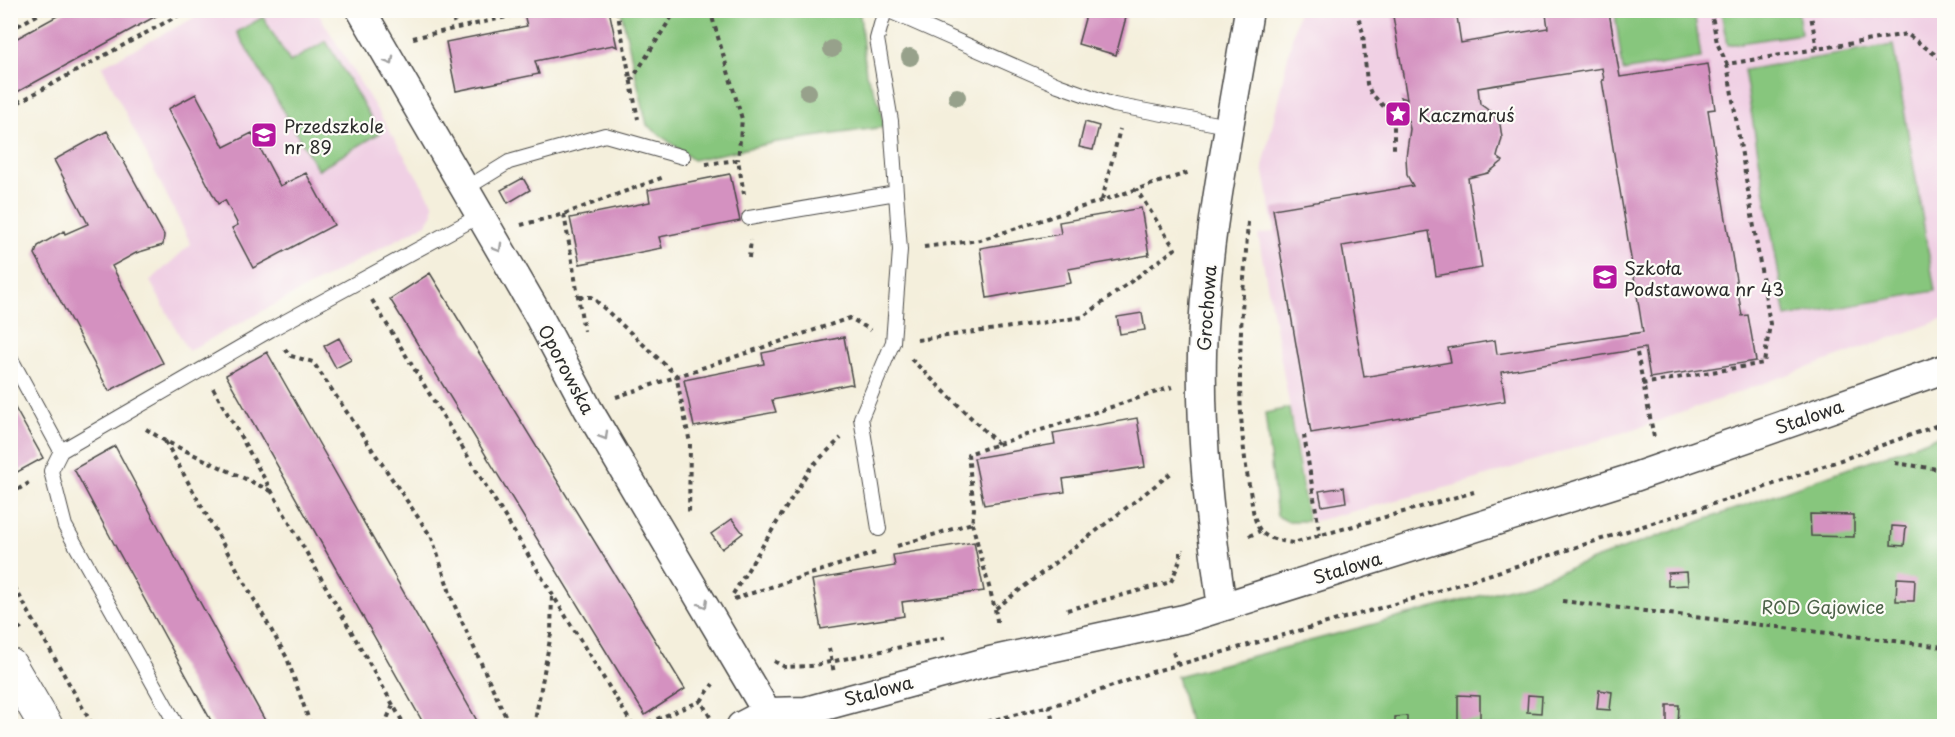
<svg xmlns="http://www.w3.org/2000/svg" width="1955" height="737" font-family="'Playpen Sans',sans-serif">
<rect width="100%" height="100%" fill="#fdfcf7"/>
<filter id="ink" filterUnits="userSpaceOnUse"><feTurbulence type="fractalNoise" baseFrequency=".0167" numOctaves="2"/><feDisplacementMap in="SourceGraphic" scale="12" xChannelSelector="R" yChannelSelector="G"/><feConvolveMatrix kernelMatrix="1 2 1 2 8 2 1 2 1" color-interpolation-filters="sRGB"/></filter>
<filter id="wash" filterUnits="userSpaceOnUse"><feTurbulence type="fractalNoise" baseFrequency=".008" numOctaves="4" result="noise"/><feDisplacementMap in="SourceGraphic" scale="24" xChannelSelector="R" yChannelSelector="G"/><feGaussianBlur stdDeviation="1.35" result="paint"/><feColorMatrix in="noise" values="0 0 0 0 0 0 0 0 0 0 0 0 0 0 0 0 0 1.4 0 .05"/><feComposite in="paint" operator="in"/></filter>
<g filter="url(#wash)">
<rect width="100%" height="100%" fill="#f4efdc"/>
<path fill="#f0d0e4" d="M1939 10 1944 17V319L1650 424 1464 483 1311 522 1258 235 1275 231 1263 167 1298 11Z
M207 11H317L433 203V213L426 224 188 351 150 281 191 244 102 66Z"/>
<path fill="#87c67d" stroke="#597854" stroke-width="1.5" d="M1630 10 1694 11 1701 58 1623 71 1615 13Z
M621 11H852L860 14 866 74 879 102 884 127 777 142 693 160 647 125Z
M1721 11H1798L1801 34 1727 45Z
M263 17 290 62 326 41 380 133 318 170 237 32Z
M1893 45 1935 291 1786 317 1744 70Z
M1289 408 1308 521H1287L1277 516 1265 413Z
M1944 434V726H1190L1177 676 1525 584Z"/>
<g id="blocks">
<path fill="#d491c0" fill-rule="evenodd" d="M68 10H167L10 96V42Z
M542 10H609L617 47 613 45 535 61 539 74 456 91 446 42 527 26 524 14Z
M1067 10H1128L1116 55 1078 44 1086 15Z
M1392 10H1456L1461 43 1548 28 1546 14 1565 10H1593L1594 15 1609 12 1620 77 1708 64 1715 109 1708 110 1742 316 1748 315 1756 361 1650 378 1645 348 1501 372 1505 401 1311 433 1273 209 1413 186 1407 175 1406 157 1410 129 1405 106 1400 97 1407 99ZM1602 68 1604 80H1602L1643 332 1497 354 1495 340 1448 348 1451 362 1364 377 1342 246 1429 231 1436 276 1482 268 1468 178 1488 173 1503 161 1497 157 1502 138 1500 124 1491 112 1480 104 1478 88Z
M196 94 224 147 252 133 280 186 306 173 334 225 253 268 232 228 238 225 225 200 218 204 168 109Z
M1085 122 1099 126 1093 150 1079 147Z
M107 131 164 235 163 245 136 253 112 266 163 363 109 391 35 254 38 246 64 231 65 234 88 224 54 160Z
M730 174 740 221 659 237 662 248 580 264 570 218 650 202 648 190Z
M523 178 530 190 508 203 501 190Z
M1141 208 1149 255 1068 269 1071 283 987 298 980 248 1061 234 1059 222Z
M430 273 685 689 645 715 390 299Z
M1142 313 1145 330 1120 334 1117 317Z
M844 337 853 385 850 384 772 400 776 412 694 427 684 380 764 364 762 353Z
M339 338 351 360 336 368 324 346Z
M267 352 347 493 480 726H425L226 375Z
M10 399 43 458 10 476Z
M1137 418 1145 467 1063 479 1065 492 984 505 974 458 1055 444 1053 433Z
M115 446 153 517 268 726H214L112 540 74 469Z
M1344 487 1346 502 1322 506 1319 491Z
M1810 514 1854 515V537L1811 536Z
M732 519 743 533 722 549 711 534Z
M1892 526 1906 527 1904 546 1891 545Z
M974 542 984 591 902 602 904 616 821 629 812 580 895 566 893 555Z
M1687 572 1688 585 1668 586V573Z
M1897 578 1915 579 1914 601H1896Z
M1599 690 1612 692 1610 710 1597 709Z
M1458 695 1480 696V720H1458Z
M1528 695 1542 696 1541 713 1527 712Z
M1667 705H1679L1678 726H1667Z
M1407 716V726H1395V717Z"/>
</g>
</g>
<g filter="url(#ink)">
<use href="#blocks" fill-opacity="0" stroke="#494846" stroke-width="1.5"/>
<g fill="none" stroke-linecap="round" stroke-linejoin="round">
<defs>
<path id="service" d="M887 10 1058 85 1114 105 1228 126
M465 189 509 162 605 135 683 157
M749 218 896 193
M10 357 61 451
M879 529 861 418 893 342 900 250 891 121 877 39 885 10
M177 726 65 526 51 471 61 451 270 330 479 216"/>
<path id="minor" d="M361 10 537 313 588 409 775 726
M1222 607C1210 523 1200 438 1202 353 1205 238 1231 124 1249 10
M741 726 768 712 806 711 990 661 1184 619 1629 479 1944 369"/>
<path id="secondary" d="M10 665 46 726"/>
</defs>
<use href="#service" stroke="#494846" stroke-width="16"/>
<use href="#minor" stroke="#494846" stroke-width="31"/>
<use href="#secondary" stroke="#494846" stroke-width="35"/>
<path stroke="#494846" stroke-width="4" stroke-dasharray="4.5 4.5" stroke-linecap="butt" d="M450 10 456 27
M617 10 638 119
M710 10 742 119 738 160
M1356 10 1363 33 1367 84 1371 93 1387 110 1394 126V151
M1711 10 1717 43 1727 64
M1810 10 1817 49
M10 30 46 10
M413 38 520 14 519 10
M631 81 676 10
M10 107 188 10
M706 164 738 160 744 194
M1102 200 1120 129
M564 214 584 331
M1248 222C1242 312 1233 395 1249 485 1252 499 1252 518 1260 530 1266 539 1282 541 1293 543L1474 492
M521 225 564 214 664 177
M924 247 980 240 1190 172
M749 258 751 240
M579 297H592L676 375 690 443 689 515
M372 300 633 726
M917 340 1083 317 1175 249 1136 189
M285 349 291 356 313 362 432 538 453 602 510 726
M1637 353 1654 437
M911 359 998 444
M1642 384 1764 363 1770 324 1727 64 1907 34 1944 61
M213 388 405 726
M616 397 850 318 871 330
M146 429 165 441 271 491
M1304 435 1320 536
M165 441 287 658 311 726
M1895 463 1944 470
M10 494 29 483
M972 523 995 609 1174 471
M1249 536 1260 531
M897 546 972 523 974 509 968 454 1172 387
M10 579 93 726
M733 594 811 467 841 438
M734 599 875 553
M1562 601 1944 647
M995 609 998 626
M1067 610 1171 582 1180 560V551H1184
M10 611 23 634
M829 648 834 673
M1173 652 1178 665
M774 661 785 667 811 666 948 637
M1049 705 1054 726
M710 717 701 701 713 684
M384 726 393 705
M534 726 551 634 552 594
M640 726 701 701
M970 726 1073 700 1152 672 1412 599 1760 489 1944 423"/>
<use href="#service" stroke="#fff" stroke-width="14"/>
<use href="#minor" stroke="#fff" stroke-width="28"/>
<use href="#secondary" stroke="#fff" stroke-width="33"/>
</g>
<g fill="#97a18b">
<circle cx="832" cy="49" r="9"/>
<circle cx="910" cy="57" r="9"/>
<circle cx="808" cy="92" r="9"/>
<circle cx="957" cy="97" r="9"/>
</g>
<defs><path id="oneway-chevron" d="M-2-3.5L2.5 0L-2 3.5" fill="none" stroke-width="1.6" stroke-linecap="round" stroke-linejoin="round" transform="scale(1.5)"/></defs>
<g stroke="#a0a0a0">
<use href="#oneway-chevron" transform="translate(390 61) rotate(60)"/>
<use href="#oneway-chevron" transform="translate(498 248) rotate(60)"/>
<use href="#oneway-chevron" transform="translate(604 436) rotate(59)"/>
<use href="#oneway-chevron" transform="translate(704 604) rotate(59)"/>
</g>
</g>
<defs>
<symbol id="sight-square" viewBox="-11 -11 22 22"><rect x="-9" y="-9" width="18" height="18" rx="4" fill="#b5179e" stroke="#fdfcf7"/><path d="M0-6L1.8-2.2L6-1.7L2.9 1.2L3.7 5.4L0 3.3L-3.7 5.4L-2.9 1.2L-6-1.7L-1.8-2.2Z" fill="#fff"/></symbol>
<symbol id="school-square" viewBox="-11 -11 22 22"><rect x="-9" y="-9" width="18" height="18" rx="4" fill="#b5179e" stroke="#fdfcf7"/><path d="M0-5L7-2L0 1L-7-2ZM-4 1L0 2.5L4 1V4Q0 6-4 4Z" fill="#fff"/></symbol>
</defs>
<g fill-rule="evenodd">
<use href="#sight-square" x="1383" y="99" width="30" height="30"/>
<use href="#school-square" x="249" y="120" width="30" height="30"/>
<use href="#school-square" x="1590" y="262" width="30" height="30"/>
</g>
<g text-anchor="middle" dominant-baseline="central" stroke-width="4.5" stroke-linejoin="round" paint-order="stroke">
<g font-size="18" fill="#2b2b2b" stroke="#fdfcf7" text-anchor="start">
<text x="1418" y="114">Kaczmaruś</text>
<text x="284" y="125">Przedszkole<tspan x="284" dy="21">nr 89</tspan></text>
<text x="1624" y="267">Szkoła<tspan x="1624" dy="21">Podstawowa nr 43</tspan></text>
</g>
<g font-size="18" fill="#2b2b2b" stroke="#fdfcf7">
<text transform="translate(1206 308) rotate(-86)">Grochowa</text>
<text transform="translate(567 369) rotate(62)">Oporowska</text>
<text transform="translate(1809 416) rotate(-19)">Stalowa</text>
<text transform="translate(1347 567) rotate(-17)">Stalowa</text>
<text transform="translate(878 690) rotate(-15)">Stalowa</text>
</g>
<g font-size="18" fill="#4b6148" stroke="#fdfcf7">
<text x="1823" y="606">ROD Gajowice</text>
</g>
</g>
<rect width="1955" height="737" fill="none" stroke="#fdfcf7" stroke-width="36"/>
</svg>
